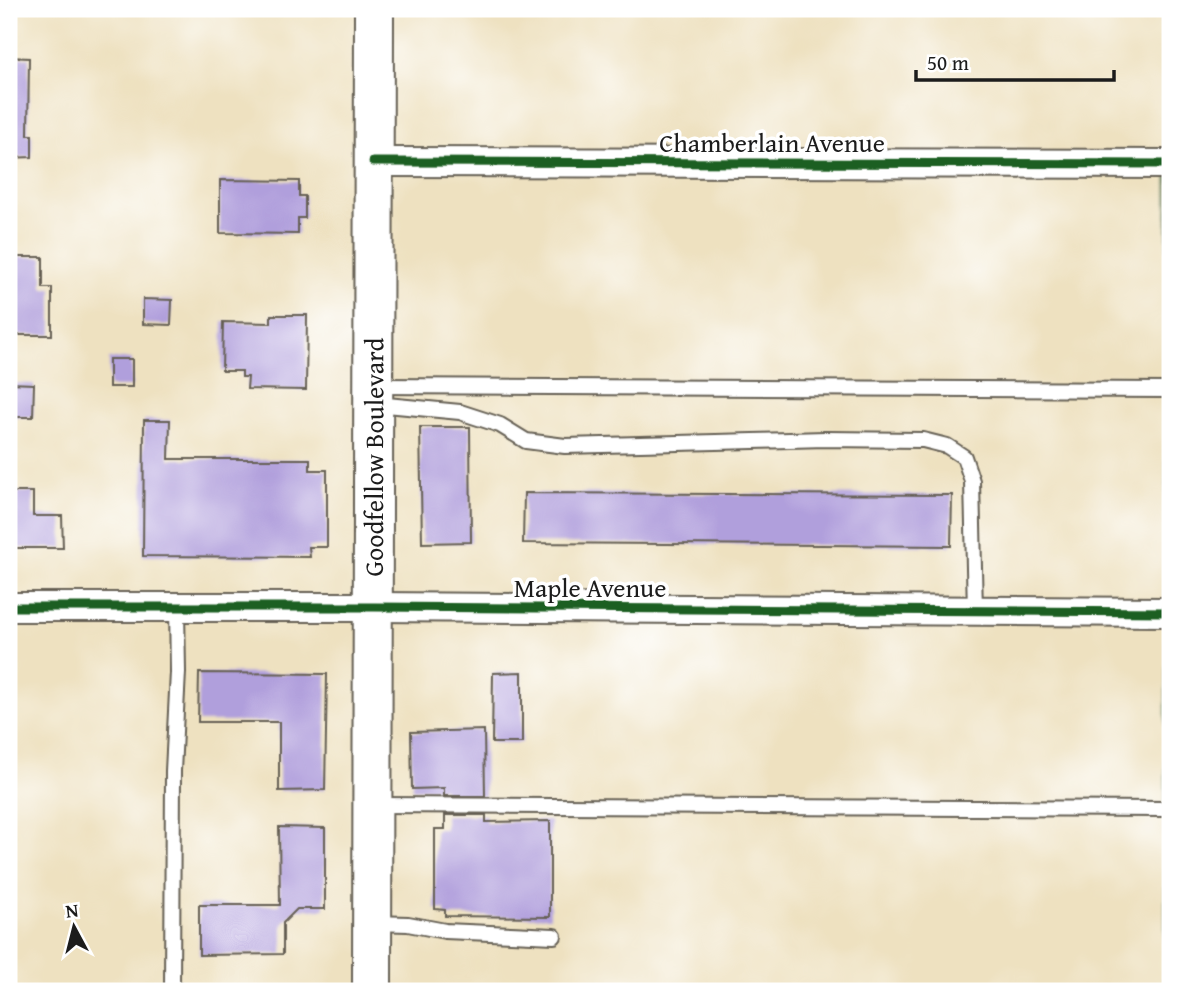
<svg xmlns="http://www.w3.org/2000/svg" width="1179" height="1000" font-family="'Gentium Book Plus',serif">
<rect width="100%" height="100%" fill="#fff"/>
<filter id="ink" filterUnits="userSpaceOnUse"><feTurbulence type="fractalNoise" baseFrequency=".0143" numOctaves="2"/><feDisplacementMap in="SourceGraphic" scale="14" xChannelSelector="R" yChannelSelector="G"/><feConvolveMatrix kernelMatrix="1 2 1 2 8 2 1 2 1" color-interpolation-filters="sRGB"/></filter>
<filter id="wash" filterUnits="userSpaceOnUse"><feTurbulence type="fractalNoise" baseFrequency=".00686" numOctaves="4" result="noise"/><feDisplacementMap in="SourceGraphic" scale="28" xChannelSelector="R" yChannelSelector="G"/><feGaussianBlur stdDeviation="1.57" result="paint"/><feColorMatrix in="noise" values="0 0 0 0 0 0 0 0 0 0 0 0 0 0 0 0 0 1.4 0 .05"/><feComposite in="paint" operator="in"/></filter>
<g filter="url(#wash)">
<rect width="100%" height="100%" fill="#eee1c0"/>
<path fill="#87c77e" stroke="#52724d" stroke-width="2" d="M1168 9 1170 991H1165Z"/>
<g id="blocks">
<path fill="#b09fdc" d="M9 57 29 58 28 135H32V157L9 158Z
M220 180 299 181V196H305V218H298V234L220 233Z
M9 257H43V288H52V335H9Z
M143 299 172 300 171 325 143 324Z
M271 315H307L306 390 247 389 248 377H242V371H222L223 322 271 323Z
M109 359H132V387H109Z
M9 383 34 384 33 417H9Z
M144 420H170L169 459H310V470H327V547H309L310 557 143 556Z
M420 427H470L471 542 422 543Z
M9 492H33V516H62L63 548H9Z
M524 493 952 495 951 546 523 543Z
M522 672V743H492L493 673Z
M199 673 327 674 325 790 279 791V722H198Z
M484 730 485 796H444V788L412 789 411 732Z
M445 815H486V822L550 821V917L445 916V910L435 909V829H445Z
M279 827 325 828V909H297L283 923V954L199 955V905H280Z"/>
</g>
</g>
<g filter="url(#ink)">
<use href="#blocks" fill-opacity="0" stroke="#666155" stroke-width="2"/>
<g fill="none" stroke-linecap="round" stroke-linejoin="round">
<defs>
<path id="lane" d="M375 386 1170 390
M376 404 460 412 500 425 526 441 565 446 825 439 923 440 947 446 964 457 972 481 975 611
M374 805 1170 809
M374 923 408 924 445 931 554 936
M172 991 173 771 178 672 177 607"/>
<path id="street" d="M373 162 1170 164
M9 607H374L1170 612"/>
<g id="secondary">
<path id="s1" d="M372 991 374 9"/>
</g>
</defs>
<use href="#lane" stroke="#666155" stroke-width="18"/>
<use href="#street" stroke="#666155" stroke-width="32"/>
<use href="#secondary" stroke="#666155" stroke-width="42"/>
<use href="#lane" stroke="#fff" stroke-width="14"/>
<use href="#street" stroke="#fff" stroke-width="28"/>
<use href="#secondary" stroke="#fff" stroke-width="38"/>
<defs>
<path id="cycleway" d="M373 162 1170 164
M9 607H374L1170 612"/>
</defs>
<use href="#cycleway" stroke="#fff" stroke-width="13"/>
<use href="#cycleway" stroke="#1b5e20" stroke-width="9"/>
</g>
</g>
<g text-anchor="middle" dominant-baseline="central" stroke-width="7" stroke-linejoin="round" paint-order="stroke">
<g font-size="26" fill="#1c1c1c" stroke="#fff">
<text x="772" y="142">Chamberlain Avenue</text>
<text stroke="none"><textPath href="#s1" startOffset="534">Goodfellow Boulevard</textPath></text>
<text x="590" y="587">Maple Avenue</text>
</g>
</g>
<rect width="1179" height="1000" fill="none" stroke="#fff" stroke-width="35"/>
<g transform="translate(74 927) rotate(353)" stroke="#ffffff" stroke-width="5" paint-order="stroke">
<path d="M0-5L12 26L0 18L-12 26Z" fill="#1c1c1c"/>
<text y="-10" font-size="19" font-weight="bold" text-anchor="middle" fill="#1c1c1c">N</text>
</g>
<path d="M916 70v10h198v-10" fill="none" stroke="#1c1c1c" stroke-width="3.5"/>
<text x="927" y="70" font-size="21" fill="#1c1c1c" stroke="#ffffff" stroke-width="5" paint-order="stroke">50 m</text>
</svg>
